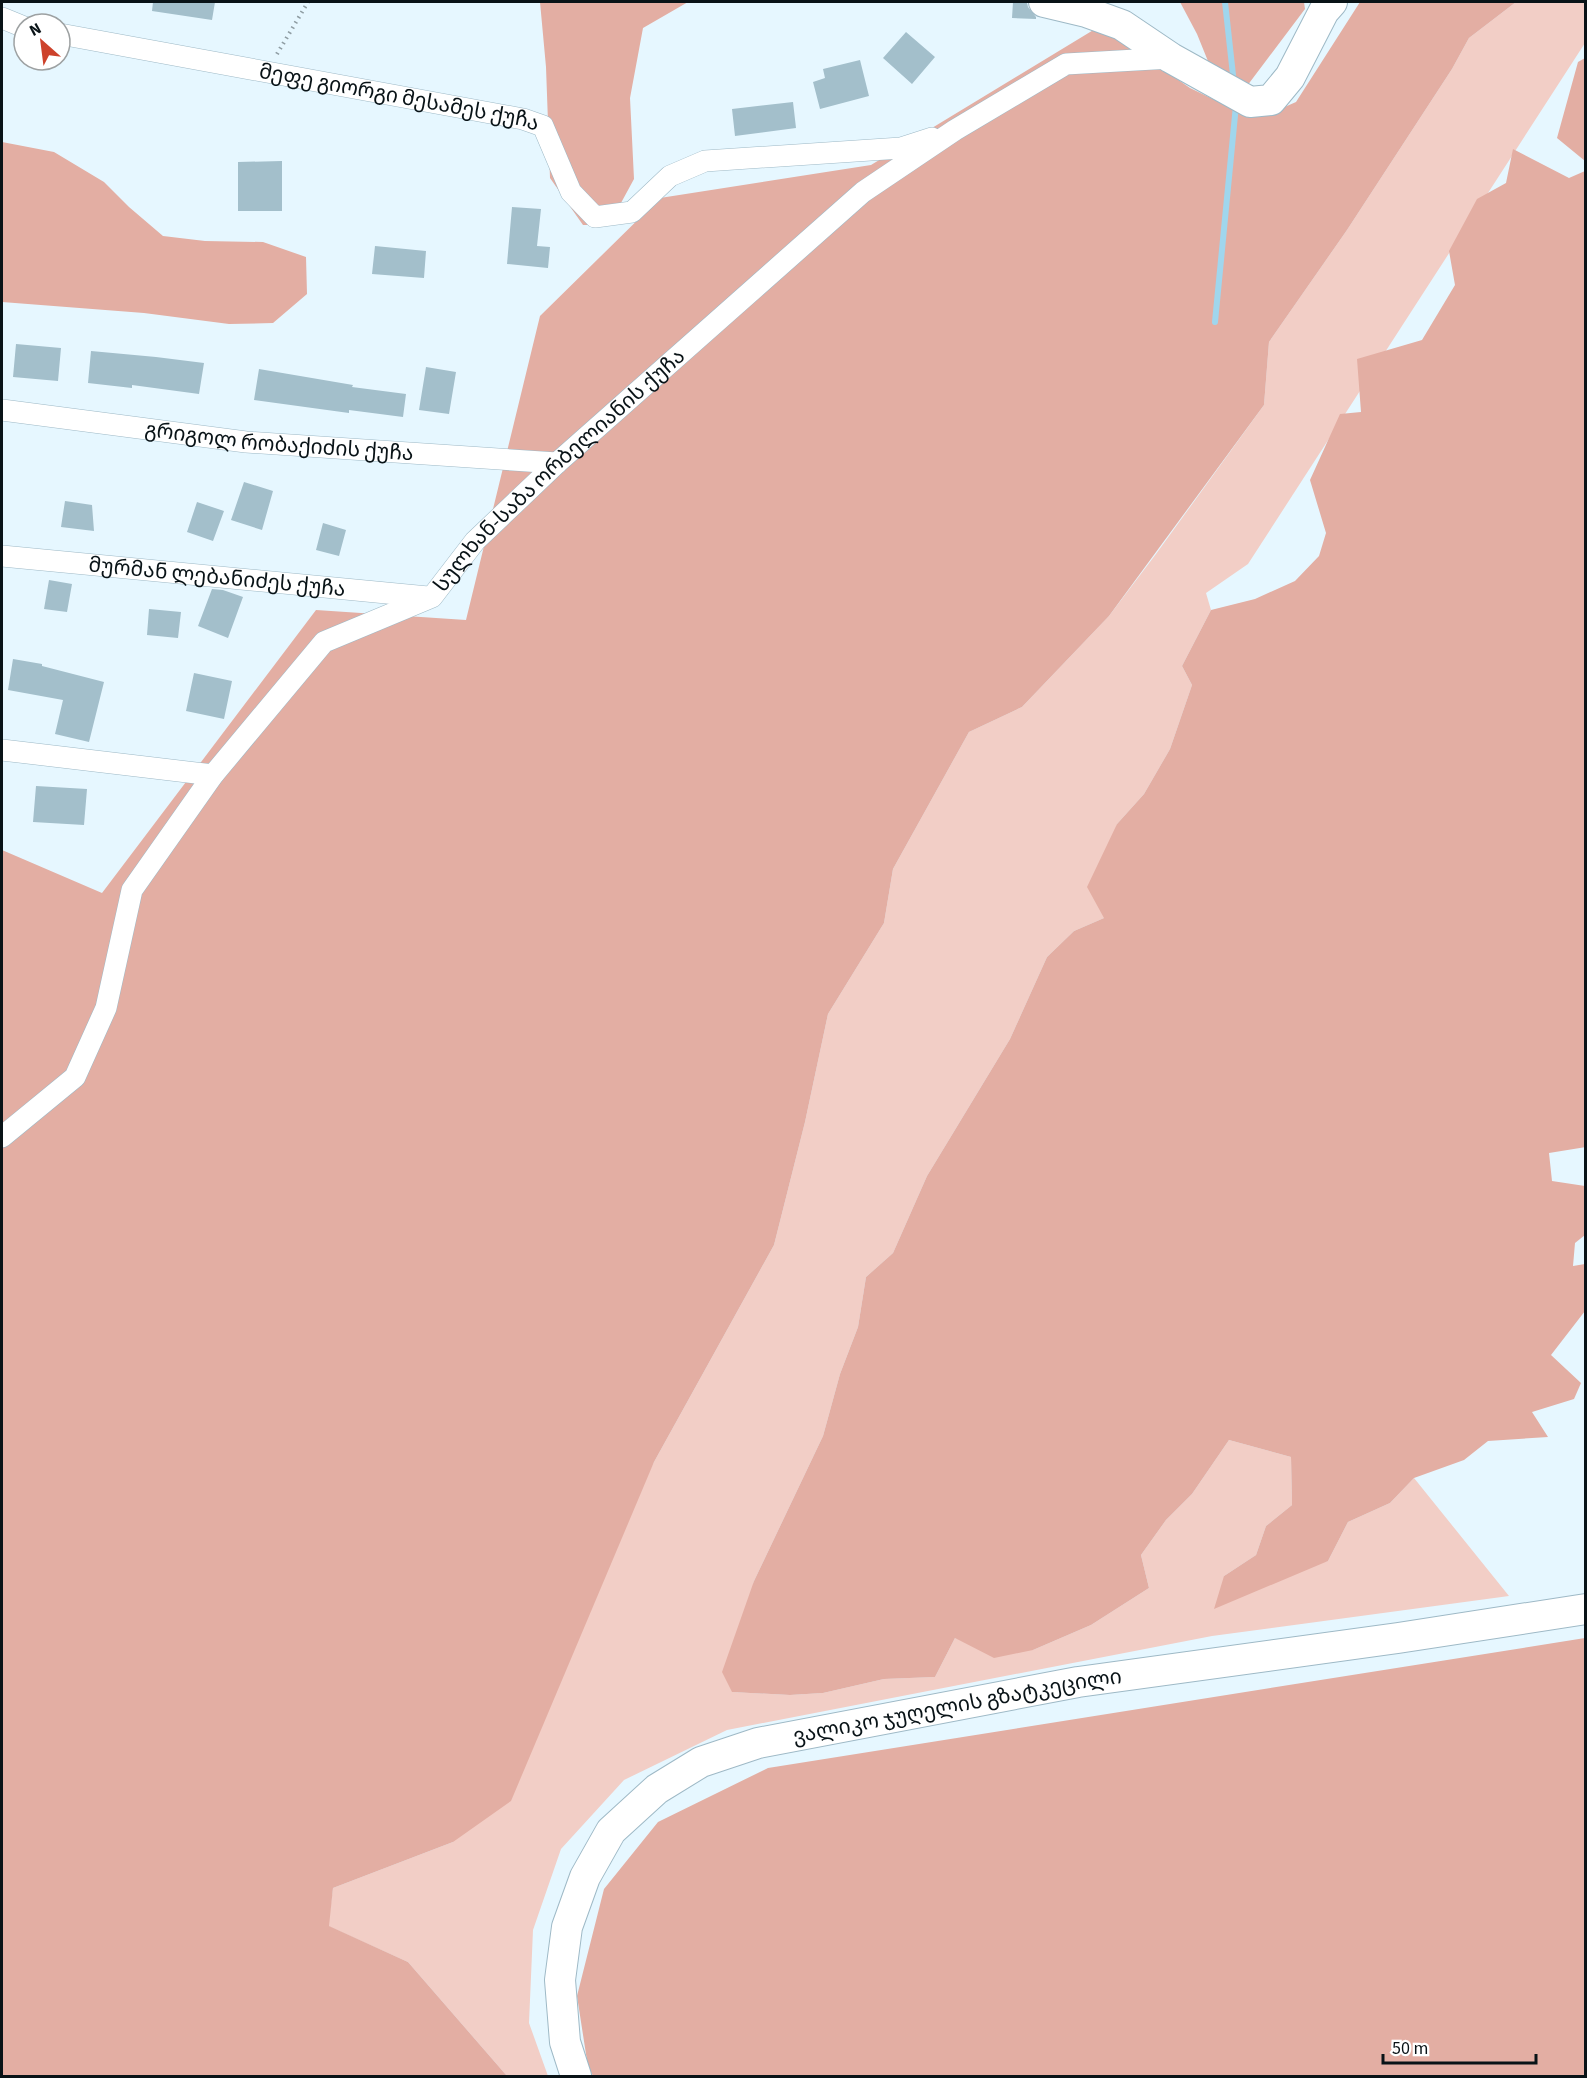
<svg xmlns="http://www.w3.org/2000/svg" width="1587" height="2078" font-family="'Source Sans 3','Noto Sans Georgian',sans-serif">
<rect width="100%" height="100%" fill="#e6f7ff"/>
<path fill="#f2cec6" d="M1516 2H1585V43L1248 564 1206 593 1211 610 1182 666 1192 685 1170 749 1144 794 1117 824 1104 918 1074 931 1047 957 1010 1039 927 1176 893 1253 866 1277 858 1327 840 1374 823 1436 754 1581 732 1692 790 1695 823 1693 884 1679 935 1677 955 1638 1033 1650 1091 1625 1149 1588 1141 1555 1166 1520 1192 1494 1229 1440 1291 1457 1292 1505 1266 1526 1256 1555 1224 1576 1328 1561 1348 1522 1390 1503 1414 1478 1509 1596 1212 1636 727 1730 624 1780 561 1849 533 1930 529 2023 548 2076H507L408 1962 328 1926 333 1888 453 1842 654 1462 774 1245 805 1122 828 1014 884 923 893 869 969 732 1022 707 1109 616 1156 554 1264 405 1269 342 1347 230 1452 69 1469 38Z"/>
<path fill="#e3aea3" d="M540 2H688L643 28 630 98 634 179 609 225H583L550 178 546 67Z
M1180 2H1304L1305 9 1247 86 1212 71 1197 34Z
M1360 2H1516L1469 38 1452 69 1347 230 1269 342 1264 405 1109 616 1022 707 969 732 893 869 884 923 828 1014 805 1122 774 1245 654 1462 511 1801 453 1842 333 1888 329 1926 408 1962 507 2076H2V850L102 893 316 610 466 620 540 316 660 198 871 165 1100 26 1190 88 1219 102 1271 113 1296 102Z
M1585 58V161L1557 138 1578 62Z
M2 142 54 152 104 182 129 207 163 236 205 241 263 242 306 257 307 294 273 323 229 324 144 313 2 302Z
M1513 149 1569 178 1585 171 1586 1147 1549 1153 1552 1181 1585 1186V1235L1575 1243 1573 1266 1585 1264V1311L1551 1355 1581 1383 1574 1399 1532 1412 1548 1437 1488 1441 1464 1460 1414 1478 1390 1503 1348 1522 1328 1561 1214 1609 1224 1576 1256 1555 1266 1526 1292 1505 1291 1457 1229 1440 1192 1494 1166 1520 1141 1555 1149 1588 1091 1625 1033 1650 994 1658 955 1638 935 1677 884 1679 823 1693 790 1695 732 1692 722 1672 754 1581 823 1436 840 1374 858 1327 866 1277 893 1253 927 1176 1010 1039 1047 957 1074 931 1104 918 1087 887 1117 824 1144 794 1170 749 1192 685 1182 666 1211 610 1255 599 1295 581 1319 556 1326 533 1310 480 1340 414 1361 412 1357 359 1422 340 1455 285 1449 251 1477 199 1506 183Z
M1585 1638V2076H593L588 2067 577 1996 604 1889 658 1822 768 1768Z"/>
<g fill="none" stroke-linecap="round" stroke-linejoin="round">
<path stroke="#a0d6ed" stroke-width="6" d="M1225 2 1233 75
M1215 322 1236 105"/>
</g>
<path fill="#a3bfcb" d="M153 2H215L212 20 152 11Z
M1013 2 1027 3 1028 7 1036 17V19L1012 18Z
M906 32 935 57 912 84 883 58Z
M860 60 869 96 820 109 813 82 825 78 823 69Z
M793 102 796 128 735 136 732 109Z
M282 161V211H238V162Z
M512 207 541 209 537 246 550 247 548 268 507 264Z
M375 246 426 251 424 278 372 274Z
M16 344 61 348 58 381 13 377Z
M91 351 156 357 204 363 199 394 132 385V388L88 383Z
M426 367 456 372 449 414 419 410Z
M259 369 353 385 352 387 406 394 403 417 349 410V413L254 400Z
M244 482 273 491 262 530 231 520Z
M65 501 92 505 94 531 61 527Z
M197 502 224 511 213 541 187 532Z
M323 523 346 530 339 556 316 550Z
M49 580 72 584 67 612 44 609Z
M212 589 223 590 243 597 228 638 198 626Z
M149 609 181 612 178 638 147 635Z
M13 659 42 664V666L104 682 89 742 55 734 63 700 8 690Z
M194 673 232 681 224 719 186 711Z
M36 786 87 789 84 825 33 822Z"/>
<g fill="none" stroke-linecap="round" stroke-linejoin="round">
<defs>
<g id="street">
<path d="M2 18 24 27"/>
<path id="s1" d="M60 34 523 119 543 126 571 192 595 217 632 212 670 176 705 161 901 148 932 138"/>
<path id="s2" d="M2 410 246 442 557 463"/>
<path id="s3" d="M2 556 428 597"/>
<path d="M2 750 213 775"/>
<path id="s4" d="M2 1137 75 1077 106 1008 132 890 213 775 324 642 432 597 475 541 557 463 863 192 955 130 1066 64 1171 58"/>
</g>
<g id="secondary">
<path d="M1044 2 1086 12 1122 25 1171 58 1250 102 1271 100 1290 77 1324 11 1332 2"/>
<path id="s5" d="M576 2076 565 2042 560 1980 567 1927 585 1877 611 1831 657 1789 701 1762 758 1743 1078 1682 1398 1638 1586 1609"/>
</g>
</defs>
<use href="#street" stroke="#9eb9c6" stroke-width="22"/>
<use href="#secondary" stroke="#9eb9c6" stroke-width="32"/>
<path stroke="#8e9ca2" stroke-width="4" stroke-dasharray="1.5 4.5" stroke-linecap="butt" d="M277 54 308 2"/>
<use href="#street" stroke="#fff" stroke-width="21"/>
<use href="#secondary" stroke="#fff" stroke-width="30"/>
</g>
<g text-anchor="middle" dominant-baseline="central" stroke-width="4.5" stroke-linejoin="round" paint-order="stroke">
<g font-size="21" fill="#091317" stroke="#fff">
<text stroke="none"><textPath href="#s1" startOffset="345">მეფე გიორგი მესამეს ქუჩა</textPath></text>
<text stroke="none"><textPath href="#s2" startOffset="279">გრიგოლ რობაქიძის ქუჩა</textPath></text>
<text stroke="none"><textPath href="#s4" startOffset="902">სულხან-საბა ორბელიანის ქუჩა</textPath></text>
<text stroke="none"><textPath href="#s3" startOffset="216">მურმან ლებანიძეს ქუჩა</textPath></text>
<text stroke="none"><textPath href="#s5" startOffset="634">ვალიკო ჯუღელის გზატკეცილი</textPath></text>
</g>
</g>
<rect width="1587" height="2078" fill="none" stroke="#091317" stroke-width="6"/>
<g transform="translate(42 42) rotate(332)"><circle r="28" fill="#ffffff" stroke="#9da1a2" stroke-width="1.5"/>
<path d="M0-4.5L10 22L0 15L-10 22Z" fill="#cd422b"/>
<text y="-9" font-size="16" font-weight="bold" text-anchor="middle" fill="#091317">N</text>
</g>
<path d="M1383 2054v9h153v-9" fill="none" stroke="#091317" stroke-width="3"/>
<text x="1392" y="2054" font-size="18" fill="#091317" stroke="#ffffff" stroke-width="4.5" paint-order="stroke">50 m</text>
</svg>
